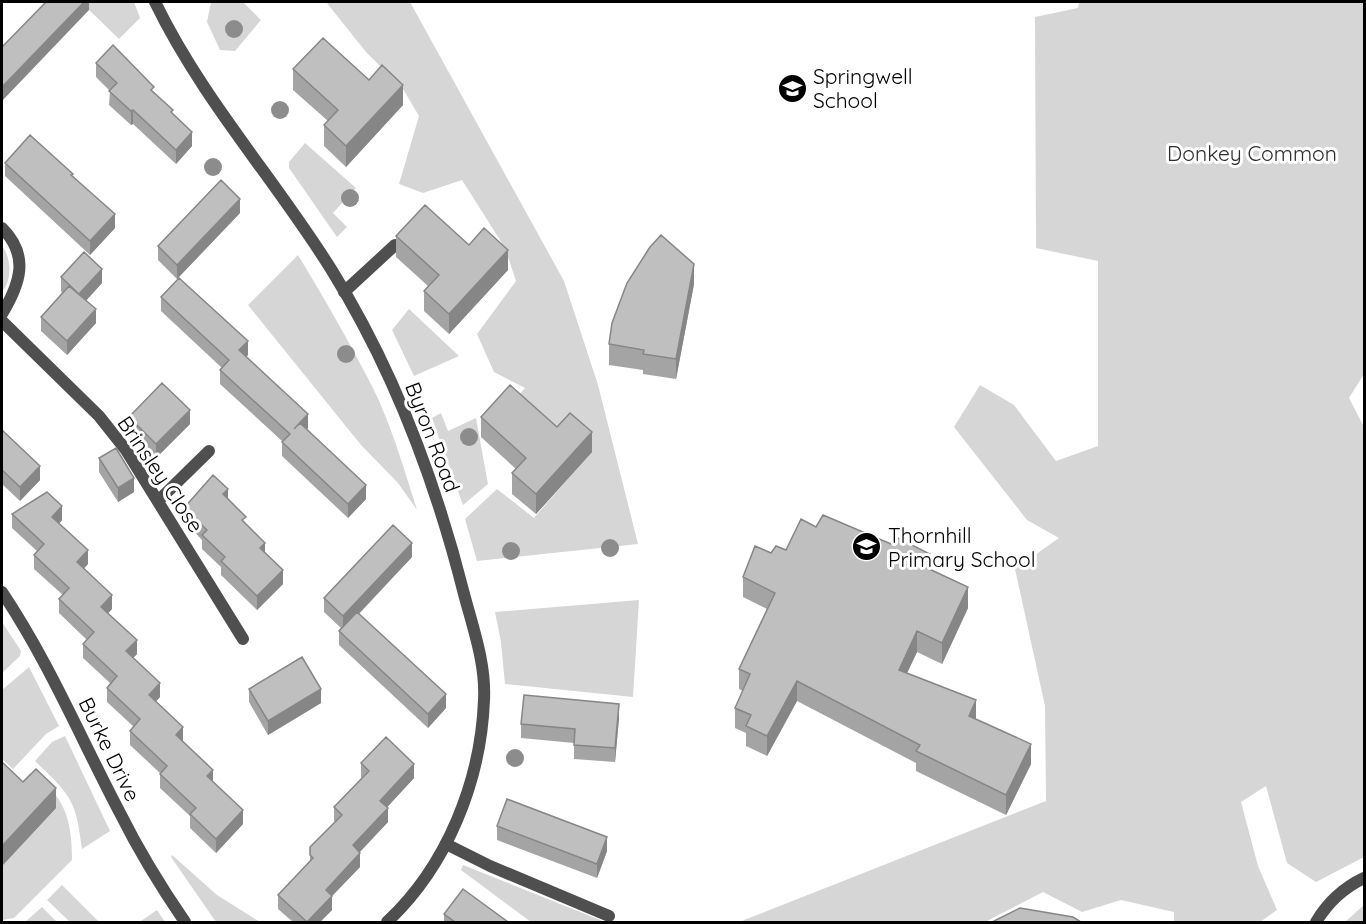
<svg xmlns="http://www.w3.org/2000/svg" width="1366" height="924" font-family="Quicksand,sans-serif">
<rect width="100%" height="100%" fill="#fff"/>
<path fill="#d6d6d6" d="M81 2H134L140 18 119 39Z
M211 2H243L261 20 235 51 220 50 207 22Z
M326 2H410L564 281 598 385 638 544 477 561 465 519 497 489 534 518 591 452 510 405 525 388 494 372 477 334 516 281 505 248 462 180 423 193 399 184 419 116 403 89 366 52Z
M1079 2H1364V374L1349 398 1364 427V857L1316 882 1287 863 1266 786 1241 802 1258 866 1277 910 1260 922H1174V912L1121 900 1082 912 1043 892 985 922H739L1046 801 1045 706 1015 569 1059 538 1027 520 954 427 980 385 1014 405 1056 461 1098 446V261L1036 248 1035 17 1078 8Z
M305 143 356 188 333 213 347 227 337 237 289 168V162Z
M2 246C12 259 12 280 2 292Z
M298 255C324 298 350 343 373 388 392 427 404 469 417 510L398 483 361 445 248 305Z
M409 309 459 356 414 376 392 330Z
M441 413 448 431 476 418 488 484 463 505 432 418Z
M639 600 633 697 505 684 501 642 495 612Z
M2 622 21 651 20 656 2 673Z
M29 667 59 726 46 734 13 769 2 759V690Z
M65 736 110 831 82 849C80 837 79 824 75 812 69 791 50 776 35 761L52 742Z
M30 773C65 794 72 820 72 860L14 918 2 920V803Z
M172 855 217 895 260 922H216L171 857Z
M463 865 605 922H531L461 870Z
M62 885 99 922H70L47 900Z
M1364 905V922H1345Z
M42 907 57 922H25Z
M157 910 165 922H140L141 921Z"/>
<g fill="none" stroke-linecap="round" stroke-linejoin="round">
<path stroke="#4f4f4f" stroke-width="12" d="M344 292 395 245
M446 844 490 866 609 916"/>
<path stroke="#4f4f4f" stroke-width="12" d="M155 2C202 99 274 178 331 269 394 370 435 479 464 594 473 628 486 664 484 700 481 781 447 866 387 922
M2 228C30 256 20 284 2 314
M2 321 99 416 126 450 243 639
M158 501 209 451
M2 592C49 662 81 739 120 813 139 851 161 887 185 922
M1316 922C1328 902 1343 888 1364 878"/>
</g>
<g fill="#8c8c8c">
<circle cx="234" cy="29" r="9"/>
<circle cx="280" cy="110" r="9"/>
<circle cx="213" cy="167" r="9"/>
<circle cx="350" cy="198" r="9"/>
<circle cx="346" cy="354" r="9"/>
<circle cx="469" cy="437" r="9"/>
<circle cx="610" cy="548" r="9"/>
<circle cx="511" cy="551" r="9"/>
<circle cx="515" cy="758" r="9"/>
</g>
<path fill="#a4a4a4" d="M96 63 154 92 173 114 192 146 176 164 133 124 131 125 109 105 110 91 96 77Z
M293 69 369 80 403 105 346 167 324 146V125L328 121 293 90Z
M5 163 73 176 115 228 90 255 5 176Z
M240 213 177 279 158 260V246Z
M396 236 469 245 508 270 449 334 424 311V291L428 286 396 257Z
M61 277 102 283 86 301 96 323 67 355 41 331V317L62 293 61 291Z
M694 284 676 379 643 374V370L609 365V344Z
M161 297 248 355 246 357 308 428 307 429 366 499 348 518 282 456V441L220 384V370L222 368 161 311Z
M129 417 190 424 156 458 129 431Z
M481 417 557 427 592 452 536 514 512 494V473L516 469 481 437Z
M2 430 40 480 20 501 2 484Z
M99 458 134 492 118 502 99 472Z
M228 498 265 552 283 584 257 610 221 575V567L202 549V540L184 521V508Z
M12 514 62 520 59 524 88 564 84 568 112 609 108 613 137 654 133 658 160 697 156 701 183 741 243 824 216 853 190 828V816L160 788V773L130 745V731L134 727 107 702V688L110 683 83 658V644L87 640 59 613V599L63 595 34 569V555L37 551 12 528Z
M816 527 930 569 968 608 942 664 917 652 907 673 976 719 1031 764 1006 815 916 771V763L797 701 767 756 746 746V733L735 728V708L743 691 739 689V669L767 609 743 597V577L771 553 786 550Z
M412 557 359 614 446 708 428 728 339 645V631L341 628 324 612V598Z
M249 689 321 703 268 735 249 702Z
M619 718 615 762 574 759V743L521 738V724Z
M2 762 23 782 56 808 2 866Z
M361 763 414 778 387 807 388 822 360 852V867L332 896V910L320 922H293L278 909V895L310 861V847L335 822 334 821V807L362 778 361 777Z
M497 826 607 851 597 878 497 840Z
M444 914 508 922H444Z"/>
<path fill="#868686" d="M84 2H89V10L2 101V87Z
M403 85V105L346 167V146Z
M133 110V124L131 125V111Z
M192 132V146L176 164V150Z
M240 199V213L177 279V265Z
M115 214V228L90 255V241Z
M508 250V270L449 334V314Z
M694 264V284L676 379V359Z
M102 269V283L79 308V294Z
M96 309V323L67 355V341Z
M248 341V355L239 364V350Z
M190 410V424L156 458V444Z
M308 414V428L294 443V429Z
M592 432V452L536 514V494Z
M40 466V480L20 501V487Z
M134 478V492L118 502V488Z
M366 485V499L348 518V504Z
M228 489V503L223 494Z
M62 506V520L52 531V517Z
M265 543V557L260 548Z
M412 543V557L343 630V616Z
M88 550V564L77 576V562Z
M930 554V575L925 567Z
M283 570V584L257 610V596Z
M968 587V608L942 664V643Z
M112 595V609L101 621V607Z
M917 631V652L899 690V670Z
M137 640V654L126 665V651Z
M797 681V701L767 756V736Z
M160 683V697L149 709V695Z
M321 689V703L268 735V721Z
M446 694V708L428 728V714Z
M976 700V720L969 716Z
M619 704V718L615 762V748Z
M183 727V741L176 749V735Z
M1031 744V764L1006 815V795Z
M414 764V778L380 815V801Z
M213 770V784L207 776Z
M56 788V808L2 866V846Z
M388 808V822L353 859V845Z
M243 810V824L216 853V839Z
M607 837V851L597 878V864Z
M360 853V867L332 896V910L320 922H307L326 890Z"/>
<path fill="#bfbfbf" stroke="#868686" stroke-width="1.5" d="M46 2H84L2 87V47Z
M323 38 369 80 382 65 403 85 346 146 324 125 338 110 293 69Z
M113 45 154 87 151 90 173 110 171 112 192 132 176 150 133 110 131 111 109 91 117 83 96 63Z
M30 135 73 174 71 175 115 214 90 241 5 163Z
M221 180 240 199 177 265 158 246Z
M425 205 469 245 484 228 508 250 449 314 424 291 439 275 396 236Z
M661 235 694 264 676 359 643 354 644 350 609 344 612 323 627 283 650 247Z
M84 252 102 269 79 294 61 277Z
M179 278 248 341 239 350 308 414 294 429 300 423 366 485 348 504 282 442 290 434 220 370 229 360 161 297Z
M69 286 96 309 67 341 41 317Z
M162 383 190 410 156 444 129 417Z
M510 385 557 427 570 413 592 432 536 494 512 473 526 458 481 417Z
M2 430 40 466 20 487 2 470Z
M116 448 134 478 118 488 99 458Z
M213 475 228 489 223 494 246 517 242 520 265 543 260 548 283 570 257 596 221 561 225 557 202 535 207 530 184 508Z
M47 492 62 506 52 517 88 550 77 562 112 595 101 607 137 640 126 651 160 683 149 695 183 727 176 735 213 770 207 776 243 810 216 839 190 814 196 808 160 774 167 766 130 731 140 719 107 688 117 676 83 644 94 632 59 599 69 588 34 555 44 544 12 514Z
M823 515 891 544 894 536 930 554 925 567 968 587 942 643 917 631 899 670 976 700 969 716 1031 744 1006 795 916 751 920 745 797 681 767 736 746 726 751 715 735 708 750 674 739 669 775 593 743 577 755 546 771 553 776 546 786 550 801 519 816 527Z
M393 525 412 543 343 616 324 598Z
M357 612 446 694 428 714 339 631Z
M302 657 321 689 268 721 249 689Z
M524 695 619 704 615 748 574 745 575 729 521 724Z
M386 737 414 764 380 801 388 808 353 845 360 853 326 890 332 896 307 922 278 895 313 858 310 855V847L342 815 334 807 369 771 361 763Z
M2 762 23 782 36 769 56 788 2 846Z
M507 799 607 837 597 864 497 826Z
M463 889 508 922H455L444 914Z
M1020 908 1073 917 1081 922H995L994 921Z"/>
<defs>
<symbol id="school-disc" viewBox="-11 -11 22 22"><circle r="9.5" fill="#000" stroke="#fff"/><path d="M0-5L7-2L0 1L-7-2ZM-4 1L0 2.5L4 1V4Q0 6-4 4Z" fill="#fff"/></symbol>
</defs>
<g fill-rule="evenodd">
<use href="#school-disc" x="776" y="72" width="33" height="33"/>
<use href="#school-disc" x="850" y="530" width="33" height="33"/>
</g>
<g text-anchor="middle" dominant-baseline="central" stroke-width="6" stroke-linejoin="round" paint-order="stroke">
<g font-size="21" fill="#000" stroke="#fff" text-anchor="start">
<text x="813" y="76">Springwell<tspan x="813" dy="24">School</tspan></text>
<text x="888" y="535">Thornhill<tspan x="888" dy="24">Primary School</tspan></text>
</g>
<g font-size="21" fill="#2d2d2d" stroke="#fff">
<text x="1252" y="153">Donkey Common</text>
</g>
<g font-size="21" fill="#000" stroke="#fff">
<text transform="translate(433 437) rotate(69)">Byron Road</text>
<text transform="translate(161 474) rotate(56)">Brinsley Close</text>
<text transform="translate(110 749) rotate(64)">Burke Drive</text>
</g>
</g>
<rect width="1366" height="924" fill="none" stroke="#000000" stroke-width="6"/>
</svg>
